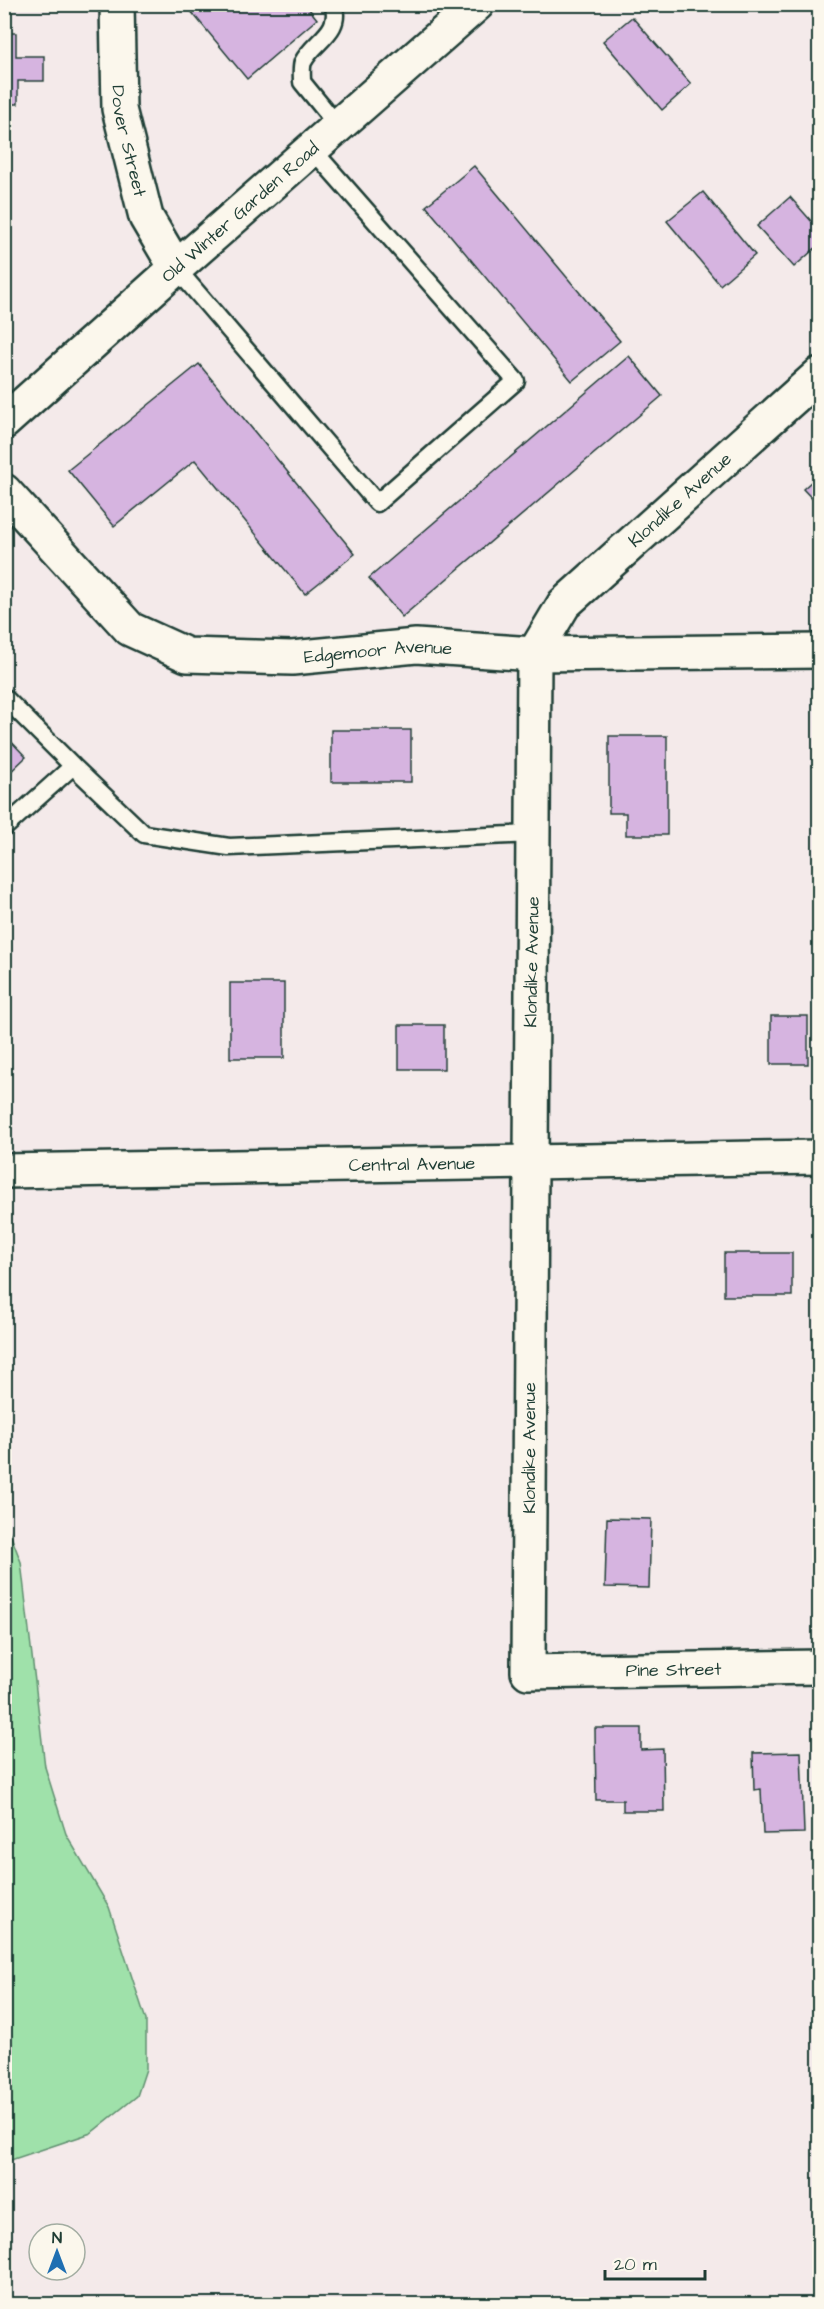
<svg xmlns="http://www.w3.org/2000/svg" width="824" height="2309" font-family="'Architects Daughter',sans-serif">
<rect width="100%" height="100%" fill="#f4eaea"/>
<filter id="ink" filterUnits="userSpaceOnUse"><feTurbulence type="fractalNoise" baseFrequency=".0167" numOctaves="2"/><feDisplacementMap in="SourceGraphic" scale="12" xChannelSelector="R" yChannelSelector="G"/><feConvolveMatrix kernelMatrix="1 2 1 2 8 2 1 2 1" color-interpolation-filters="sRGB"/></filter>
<g filter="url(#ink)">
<path fill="#9fe1aa" stroke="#5f8f6f" stroke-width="1.5" d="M4 1518 21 1562 45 1767 66 1834 109 1907 146 2020V2069L137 2096 91 2133 5 2162Z"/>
<path fill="#d6b4e0" stroke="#1f3d34" stroke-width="1.5" d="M185 4H305L317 19 247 79Z
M632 17 691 84 662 110 603 41Z
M4 33H16V56H44V81H18V104H4Z
M474 166 620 341 572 381 426 206Z
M703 192 755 255 720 285 667 221Z
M790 197 820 231V244L794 267 757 226Z
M629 356 662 396 402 617 369 578Z
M199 364 355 554 305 594 195 460 114 526 68 470Z
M820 474V507L803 489Z
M331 730H411V782H331Z
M4 734 26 757 4 778Z
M609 736H667V835H626V813H609Z
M230 983H284V1058H230Z
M771 1016H808V1064H771Z
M399 1025H444V1069H399Z
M724 1253H792V1296H724Z
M607 1518 651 1519 649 1588 605 1587Z
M595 1728H641V1750L663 1749 664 1811H623V1800H596Z
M801 1752 804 1833 763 1834 761 1789 754 1790 753 1753Z"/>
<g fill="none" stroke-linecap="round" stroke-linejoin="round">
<defs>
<path id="service" d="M333 4C343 32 313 41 303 62 301 67 302 76 302 82L337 125
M176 268 377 503 516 381 312 149
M4 697 73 766 4 828
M73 766 144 834 229 847 533 834"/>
<g id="minor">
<path id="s1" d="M117 4 119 109 146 217 176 268"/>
<path id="s2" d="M820 374 564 604 534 654 528 1672 820 1667"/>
<path id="s3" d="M4 491 130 629 187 655 292 658 416 646 534 654 820 651"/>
<path id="s4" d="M4 1171 820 1157"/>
</g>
<g id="secondary">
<path id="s5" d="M4 422 176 268 477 4"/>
</g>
</defs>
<use href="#service" stroke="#1f3d34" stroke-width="21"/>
<use href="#minor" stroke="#1f3d34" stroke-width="38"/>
<use href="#secondary" stroke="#1f3d34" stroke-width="38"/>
<use href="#service" stroke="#fbf7ec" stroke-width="16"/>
<use href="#minor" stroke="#fbf7ec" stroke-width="33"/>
<use href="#secondary" stroke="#fbf7ec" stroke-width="33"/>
</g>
</g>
<g text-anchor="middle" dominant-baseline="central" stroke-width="5" stroke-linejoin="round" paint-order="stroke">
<g font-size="18" fill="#1f3d34" stroke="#fbf7ec">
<text stroke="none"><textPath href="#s1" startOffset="138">Dover Street</textPath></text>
<text stroke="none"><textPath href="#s5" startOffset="316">Old Winter Garden Road</textPath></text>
<text transform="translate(680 500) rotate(-42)">Klondike Avenue</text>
<text stroke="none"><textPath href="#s3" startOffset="441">Edgemoor Avenue</textPath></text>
<text transform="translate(532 962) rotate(-89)">Klondike Avenue</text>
<text stroke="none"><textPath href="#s4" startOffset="408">Central Avenue</textPath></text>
<text transform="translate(529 1448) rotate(-90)">Klondike Avenue</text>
<text stroke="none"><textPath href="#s2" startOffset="1566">Pine Street</textPath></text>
</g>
</g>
<rect width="824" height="2309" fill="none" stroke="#fbf7ec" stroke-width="24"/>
<rect x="12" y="12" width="800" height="2285" fill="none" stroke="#1f3d34" stroke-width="2" filter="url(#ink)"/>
<g transform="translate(57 2252)"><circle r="28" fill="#fbf7ec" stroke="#a3ada2" stroke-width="1.5"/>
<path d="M0-4.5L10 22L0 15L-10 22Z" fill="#1f6fb2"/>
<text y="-9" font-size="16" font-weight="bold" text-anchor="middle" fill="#1f3d34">N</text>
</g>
<path d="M605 2270v9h100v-9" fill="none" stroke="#1f3d34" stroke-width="3"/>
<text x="614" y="2270" font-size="18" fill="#1f3d34" stroke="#fbf7ec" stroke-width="4.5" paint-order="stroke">20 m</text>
</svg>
